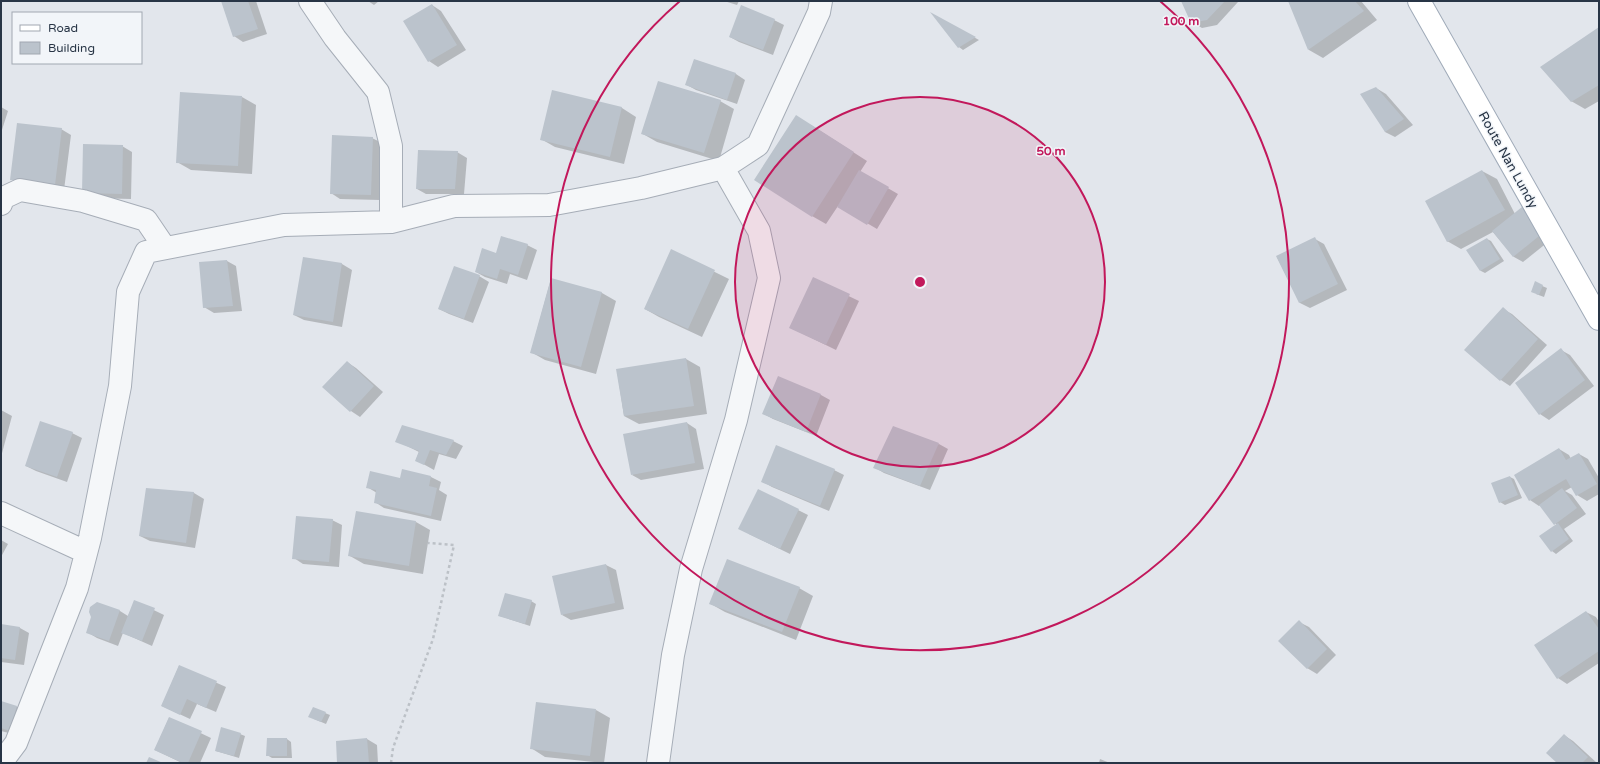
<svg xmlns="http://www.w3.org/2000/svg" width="1600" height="764" font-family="'Varela Round',sans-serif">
<rect width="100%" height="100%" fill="#e2e6ec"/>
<path fill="#0003" d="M222 1H256L267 34 243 42 234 36Z
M368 1H379L374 5Z
M724 1H739L737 5Z
M1182 1H1238V2L1217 25 1202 28 1192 22Z
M1289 1H1361L1377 20 1323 58 1309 50Z
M432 5 441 11 466 50 438 67 429 61Z
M934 15 979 40 963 50 959 47Z
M774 20 784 25 773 55 739 42 730 37Z
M1599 28V101L1585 109 1571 101Z
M695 60 736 74 745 80 737 104 696 90 687 85Z
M1376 88 1386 94 1413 125 1395 137 1385 132Z
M553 92 622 108 636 117 624 164 555 147 541 139Z
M242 97 256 105 252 174 191 170 177 162Z
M720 101 734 109 719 161 657 142 643 134Z
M1 107 8 111 1 133Z
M811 125 867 161 860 172 898 194 877 229 838 206 826 224 812 216Z
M61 129 71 135 64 190 21 185 11 179Z
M372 138 382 143 380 200 340 199 331 193Z
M122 146 132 152 131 199 93 198Z
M457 152 467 158 464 194H426L417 189Z
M1482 171 1497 179 1515 214 1523 208 1532 213 1553 238 1523 262 1514 257 1493 232 1461 249 1447 241Z
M1315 239 1324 244 1347 290 1310 308 1300 303 1277 257Z
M1487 239 1491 241 1504 261 1485 273 1481 271 1468 251Z
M527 245 537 250 527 280 510 274 507 284 485 277 476 272 496 254Z
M672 251 729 279 702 337 659 317 645 309Z
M304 258 342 264 352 270 342 327 304 320 294 315Z
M227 261 236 266 242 311 214 313 204 307Z
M479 276 489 282 473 323 449 314 439 309Z
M551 279 602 293 616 301 596 374 545 360 531 352Z
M813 279 859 301 836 350 791 328Z
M1535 283 1547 288 1544 297 1536 294Z
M1503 309 1512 314 1547 345 1510 386 1501 380 1466 350Z
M1561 350 1570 355 1594 386 1549 420 1540 414Z
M686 359 700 367 707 414 639 424 624 416 617 370Z
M347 362 356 368 383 392 360 417 351 411Z
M778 378 821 395 830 400 816 436 773 419 764 414Z
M1 410 12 416 1 457Z
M687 423 696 429 704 469 641 480 632 475Z
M72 433 82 438 67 482 36 471 26 466Z
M397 441H453L463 446 456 459 439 454 434 470 416 460 419 452Z
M939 444 948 449 930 490 884 473 874 467Z
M1559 449 1569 455 1571 459 1579 454 1588 459 1599 478V494L1587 501 1577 495 1572 487 1565 491 1572 495 1586 514 1564 529 1573 541 1556 554 1552 551 1557 525 1541 505 1539 506 1530 500Z
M403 470 431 477 441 482 439 490 447 495 441 521 384 508 375 502 377 493 367 487 401 479Z
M834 470 844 475 829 511 772 487 762 481Z
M1510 477 1514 479 1522 498 1505 505 1500 502Z
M147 489 194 493 204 499 195 548 150 541 140 536Z
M758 490 808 515 790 554 749 534Z
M332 520 342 525 339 567 303 564 294 558Z
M416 522 430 530 423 574 364 564 350 556Z
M1 540 8 544 1 557Z
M606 565 616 570 624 609 571 620 562 615Z
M799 588 813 596 796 640 725 612 711 604Z
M135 601 164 615 152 646 123 633 118 646 97 638 87 632 97 603 120 611 128 616Z
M531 601 536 604 530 626 500 616Z
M1586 612 1596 617 1599 622V663L1567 684 1558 678Z
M1299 622 1309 627 1336 655 1317 674 1307 668Z
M1 625 20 628 29 633 24 665 1 662Z
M179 666 226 687 216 712 197 704 190 719 162 706Z
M1 702 17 707 26 712 20 736 1 731Z
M596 710 610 718 604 763 545 757 531 748Z
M325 713 330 715 326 724 314 719Z
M169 718 211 738 200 763H182L155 750Z
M240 734 245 736 239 758 216 751Z
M1564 735 1573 741 1597 763H1558Z
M287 739 291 742 292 758H272L267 755Z
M367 739 377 745 378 763H338L337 742Z
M1100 759 1110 763H1099Z"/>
<path fill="#bbc3cc" d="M221 1H248L258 29 233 37Z
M1181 1H1225L1207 20 1191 23Z
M1288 1H1355L1364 11 1308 50Z
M432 4 457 45 428 62 403 21Z
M741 5 775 19 763 50 729 37Z
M930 12 976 37 958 48Z
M1599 27V85L1571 102 1540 67Z
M694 59 736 73 727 100 685 85Z
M658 81 721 100 704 153 641 134Z
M1376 87 1404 119 1385 132 1360 94Z
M552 90 622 107 610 157 540 140Z
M180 92 242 96 238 166 176 163Z
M796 115 854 152 812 217 754 180Z
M17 123 62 128 55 185 10 180Z
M332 135 373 137 371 195 330 194Z
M83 144 123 145 122 194 82 193Z
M418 150 458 151 455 189H416Z
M859 170 889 187 867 225 837 207Z
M1482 170 1505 210 1447 242 1425 201Z
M1522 207 1544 232 1513 257 1492 231Z
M501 236 528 244 518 275 500 269 497 279 475 272 482 248 496 253Z
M1315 237 1338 284 1299 303 1276 256Z
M1487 238 1500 259 1480 271 1466 250Z
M671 249 715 270 688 329 644 309Z
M303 257 342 263 333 322 293 315Z
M227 260 233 306 203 308 199 262Z
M454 266 480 275 464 319 438 309Z
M813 277 850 294 826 345 789 328Z
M551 278 602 292 581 367 530 353Z
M1535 281 1543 285 1539 295 1531 292Z
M1503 307 1538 339 1500 381 1464 350Z
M1561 348 1585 380 1539 415 1515 383Z
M686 358 694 406 624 416 616 369Z
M347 361 374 386 350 412 322 387Z
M778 376 821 394 806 432 762 414Z
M40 421 73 432 57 477 25 466Z
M687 422 695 463 631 475 623 434Z
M402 425 454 440 446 455 430 450 424 465 415 461 419 451 395 442Z
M893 426 939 443 920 486 873 468Z
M776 445 835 469 820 506 761 482Z
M1559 448 1566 460 1579 453 1597 484 1576 496 1566 479 1529 501 1514 475Z
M402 469 431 476 429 486 437 488 431 516 374 503 376 490 366 488 370 471 400 478Z
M1510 476 1518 495 1499 503 1491 483Z
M146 488 194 492 186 543 139 536Z
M1562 488 1577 508 1554 525 1539 505Z
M758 489 799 509 780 549 738 529Z
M356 511 416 521 409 566 348 556Z
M296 516 333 519 329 562 292 559Z
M1558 523 1569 539 1551 552 1539 536Z
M727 559 800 587 782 632 709 604Z
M606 564 615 603 561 615 552 576Z
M505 593 532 600 525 624 498 616Z
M134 600 155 608 142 641 121 633Z
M97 602 120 610 109 641 86 633 91 617 89 612 90 607Z
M1586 611 1599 629V651L1557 679 1534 645Z
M1299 620 1327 649 1307 669 1278 641Z
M1 624 20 627 15 660 1 658Z
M179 665 217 681 206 708 187 699 180 715 161 706Z
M1 701 17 706 10 731 1 728Z
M536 702 596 709 590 756 530 749Z
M313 707 326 712 321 722 308 717Z
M169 717 202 731 188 763H183L154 750Z
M221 727 241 733 234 756 215 751Z
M1564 734 1588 757 1582 763H1557L1546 753Z
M267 738H287V756H266Z
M367 738 369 763H337L336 741Z
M149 757 163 763H146Z"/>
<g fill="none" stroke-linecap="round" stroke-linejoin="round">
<defs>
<path id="minor" d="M310 1 335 38 378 92 391 146V222
M1 204 3 198 20 190 83 201 146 220 165 248
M1 513 77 548
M1 763 16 743 77 588 90 538 120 386 128 292 146 252 284 225 391 222 454 206 549 205 641 188 723 168 758 145 819 12 821 1
M658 763 673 655 691 569 736 420 769 278 759 231 723 168"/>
<path id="major" d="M1419 1 1599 319"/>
</defs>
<use href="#minor" stroke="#a6adb7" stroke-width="24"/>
<use href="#major" stroke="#a0abb9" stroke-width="24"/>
<path stroke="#bcc1c7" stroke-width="2.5" stroke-dasharray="3 3" stroke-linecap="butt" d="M391 763 393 748 433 639 454 545 428 543"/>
<use href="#minor" stroke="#f5f7f9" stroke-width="22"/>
<use href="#major" stroke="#fff" stroke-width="22"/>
</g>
<circle cx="920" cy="282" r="185" fill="#c2185b" fill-opacity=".12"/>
<g fill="none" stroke="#c2185b" stroke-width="2">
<circle cx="920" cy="282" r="185"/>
<path d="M1160 1A369 369 0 1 1 680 1"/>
</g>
<g text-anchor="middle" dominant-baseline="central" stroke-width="3" stroke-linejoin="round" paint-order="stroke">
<g font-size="13" fill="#283546" stroke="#f2f5f9">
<text transform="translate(1508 160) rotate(61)">Route Nan Lundy</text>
</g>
</g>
<circle cx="920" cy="282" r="6" fill="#c2185b" stroke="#f2f5f9" stroke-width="2"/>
<g font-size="12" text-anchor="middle" font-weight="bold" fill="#c2185b" stroke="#f2f5f9" stroke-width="3" stroke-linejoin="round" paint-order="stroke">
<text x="1181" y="25">100 m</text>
<text x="1051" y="155">50 m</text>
</g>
<rect width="1600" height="764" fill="none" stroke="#283546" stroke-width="4"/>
<rect x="12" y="12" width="130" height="52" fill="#f2f5f9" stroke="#a1a8b1"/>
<rect x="20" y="25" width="20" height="6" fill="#ffffff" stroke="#a1a8b1"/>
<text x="48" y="32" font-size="12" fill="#283546">Road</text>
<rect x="20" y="42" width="20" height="12" fill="#bbc3cc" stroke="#a1a8b1"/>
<text x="48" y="52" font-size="12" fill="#283546">Building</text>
</svg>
